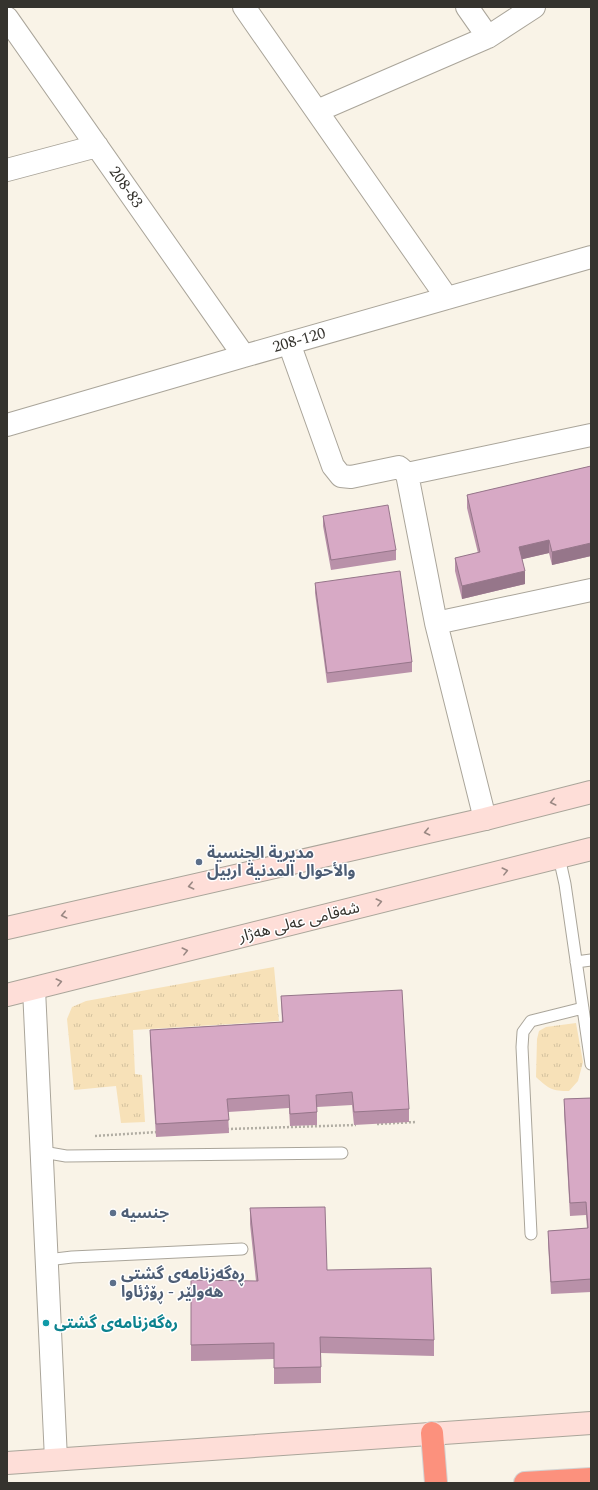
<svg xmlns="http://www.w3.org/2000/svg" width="598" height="1490" font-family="Spectral,'Noto Sans Arabic',serif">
<defs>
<pattern id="grass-tufts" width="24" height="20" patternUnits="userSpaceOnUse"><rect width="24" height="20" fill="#f7e1b8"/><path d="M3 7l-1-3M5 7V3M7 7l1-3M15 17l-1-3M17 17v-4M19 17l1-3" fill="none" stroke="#d4c29e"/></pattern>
</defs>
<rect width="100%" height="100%" fill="#f9f3e7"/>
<path fill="url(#grass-tufts)" d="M274 967 279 1021 133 1030 135 1074 142 1075 145 1122 121 1123 116 1086 74 1090 67 1019 72 1007 86 1001Z
M576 1023 583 1062 578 1081 569 1091C552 1091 549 1089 536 1077L537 1039 539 1031 546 1027Z"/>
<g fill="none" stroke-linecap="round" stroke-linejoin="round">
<defs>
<path id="lane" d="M559 857 565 884 591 1064
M576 962 591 960
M43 1152 66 1156 342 1153
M531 1234 522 1047 523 1032 531 1021 583 1008
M47 1260 72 1257 242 1249"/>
<path id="street" d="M244 7 447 298
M467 7 488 37
M7 18 244 356
M317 111 488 37 534 7
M7 170 97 146
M289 343 333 466 341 476 351 477 399 467 407 474 436 623 485 819
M7 425 244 356 591 257
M407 474 591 435
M436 623 591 590
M34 989 56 1459"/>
<path id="secondary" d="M7 928 485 819 591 792
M7 995 591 849
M7 1463 591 1423"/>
<path id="highway" d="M432 1433 436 1483
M525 1483 591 1479"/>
</defs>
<use href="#lane" stroke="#aaa59a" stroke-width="13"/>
<use href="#street" stroke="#aaa59a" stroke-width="24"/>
<use href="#secondary" stroke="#aaa59a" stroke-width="24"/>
<use href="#highway" stroke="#d3d2d1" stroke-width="24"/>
<path stroke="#b1ada3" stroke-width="2.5" stroke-dasharray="2 2" stroke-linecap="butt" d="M377 1124 416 1122
M227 1129 356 1125
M95 1136 158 1132"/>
<use href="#lane" stroke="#fff" stroke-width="11"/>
<use href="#street" stroke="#fff" stroke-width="22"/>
<use href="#secondary" stroke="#feded8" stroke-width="22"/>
<use href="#highway" stroke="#fc917d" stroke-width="22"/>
</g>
<path fill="#b991a9" d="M591 466V556L552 565 549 553 522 559 525 584 462 599 455 571V558L478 553 467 508V495Z
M323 516 396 550V560L331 570 323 526Z
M315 583 412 662V672L327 683 315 593Z
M281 996 409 1109V1122L354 1125 352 1105 317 1107V1125L290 1126 289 1108 228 1112 229 1133 156 1137 150 1042V1030L282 1022Z
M591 1098V1292L551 1294 548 1243V1231L587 1228 586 1215 570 1216 564 1112V1099Z
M250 1208 327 1270 434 1340V1356L321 1353V1383L274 1384V1359L191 1361V1280L256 1281 250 1224Z"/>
<path fill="#96768a" d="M549 540V553L519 560V547Z
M591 543V556L552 565V552Z
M525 571V584L462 599V586Z"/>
<path fill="#d7a9c5" stroke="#96768a" d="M591 466V543L552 552 549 540 519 547 525 571 462 586 455 558 480 552 467 495Z
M388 505 396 550 331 560 323 516Z
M400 571 412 662 327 673 315 583Z
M402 990 409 1109 354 1112 352 1092 316 1095 317 1112 290 1114 289 1095 227 1099 229 1120 156 1124 150 1030 283 1022 281 996Z
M591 1098V1279L551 1282 548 1231 588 1228 586 1202 570 1203 564 1099Z
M325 1207 327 1270 431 1268 434 1340 320 1337 321 1367 274 1368V1343L191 1345V1280L258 1281 250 1208Z"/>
<defs><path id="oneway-chevron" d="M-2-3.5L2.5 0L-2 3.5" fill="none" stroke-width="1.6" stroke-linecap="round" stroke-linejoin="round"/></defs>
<g stroke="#9a8883">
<use href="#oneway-chevron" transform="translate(553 802) rotate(166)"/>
<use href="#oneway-chevron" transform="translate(427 832) rotate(167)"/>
<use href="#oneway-chevron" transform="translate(505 871) rotate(-14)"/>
<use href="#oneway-chevron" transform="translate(191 886) rotate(167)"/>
<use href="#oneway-chevron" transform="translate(379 902) rotate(-14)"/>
<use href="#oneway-chevron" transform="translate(64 915) rotate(167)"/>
<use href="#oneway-chevron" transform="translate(185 951) rotate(-14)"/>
<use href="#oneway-chevron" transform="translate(59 982) rotate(-14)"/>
</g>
<g fill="#5c6f8a" stroke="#fff" stroke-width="1.5">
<circle cx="199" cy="862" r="4"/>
<circle cx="113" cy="1213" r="4"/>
<circle cx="113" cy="1283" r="4"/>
</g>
<circle fill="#0f9aa8" stroke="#fff" stroke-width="1.5" cx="46" cy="1323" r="4"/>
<g text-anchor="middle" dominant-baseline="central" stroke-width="3" stroke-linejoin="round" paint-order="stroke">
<g font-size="16" fill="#35332e" stroke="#fff">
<text transform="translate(126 187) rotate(55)">208-83</text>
<text transform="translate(299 340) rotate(-16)">208-120</text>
<text transform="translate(299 922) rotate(-14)">شەقامی عەلی هەژار</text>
</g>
<g font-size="16" font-weight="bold" fill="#4e5e75" stroke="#fff" text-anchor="start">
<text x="207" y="853">مديرية الجنسية<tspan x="207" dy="18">والأحوال المدنية اربيل</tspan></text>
<text x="121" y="1213">جنسیە</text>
<text x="121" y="1274">ڕەگەزنامەی گشتی<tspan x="121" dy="18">هەولێر - ڕۆژئاوا</tspan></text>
</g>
<g font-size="16" font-weight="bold" fill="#0d838f" stroke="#fff" text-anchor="start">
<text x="54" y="1323">رەگەزنامەی گشتی</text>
</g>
</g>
<rect width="598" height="1490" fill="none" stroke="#35332e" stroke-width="16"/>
</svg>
